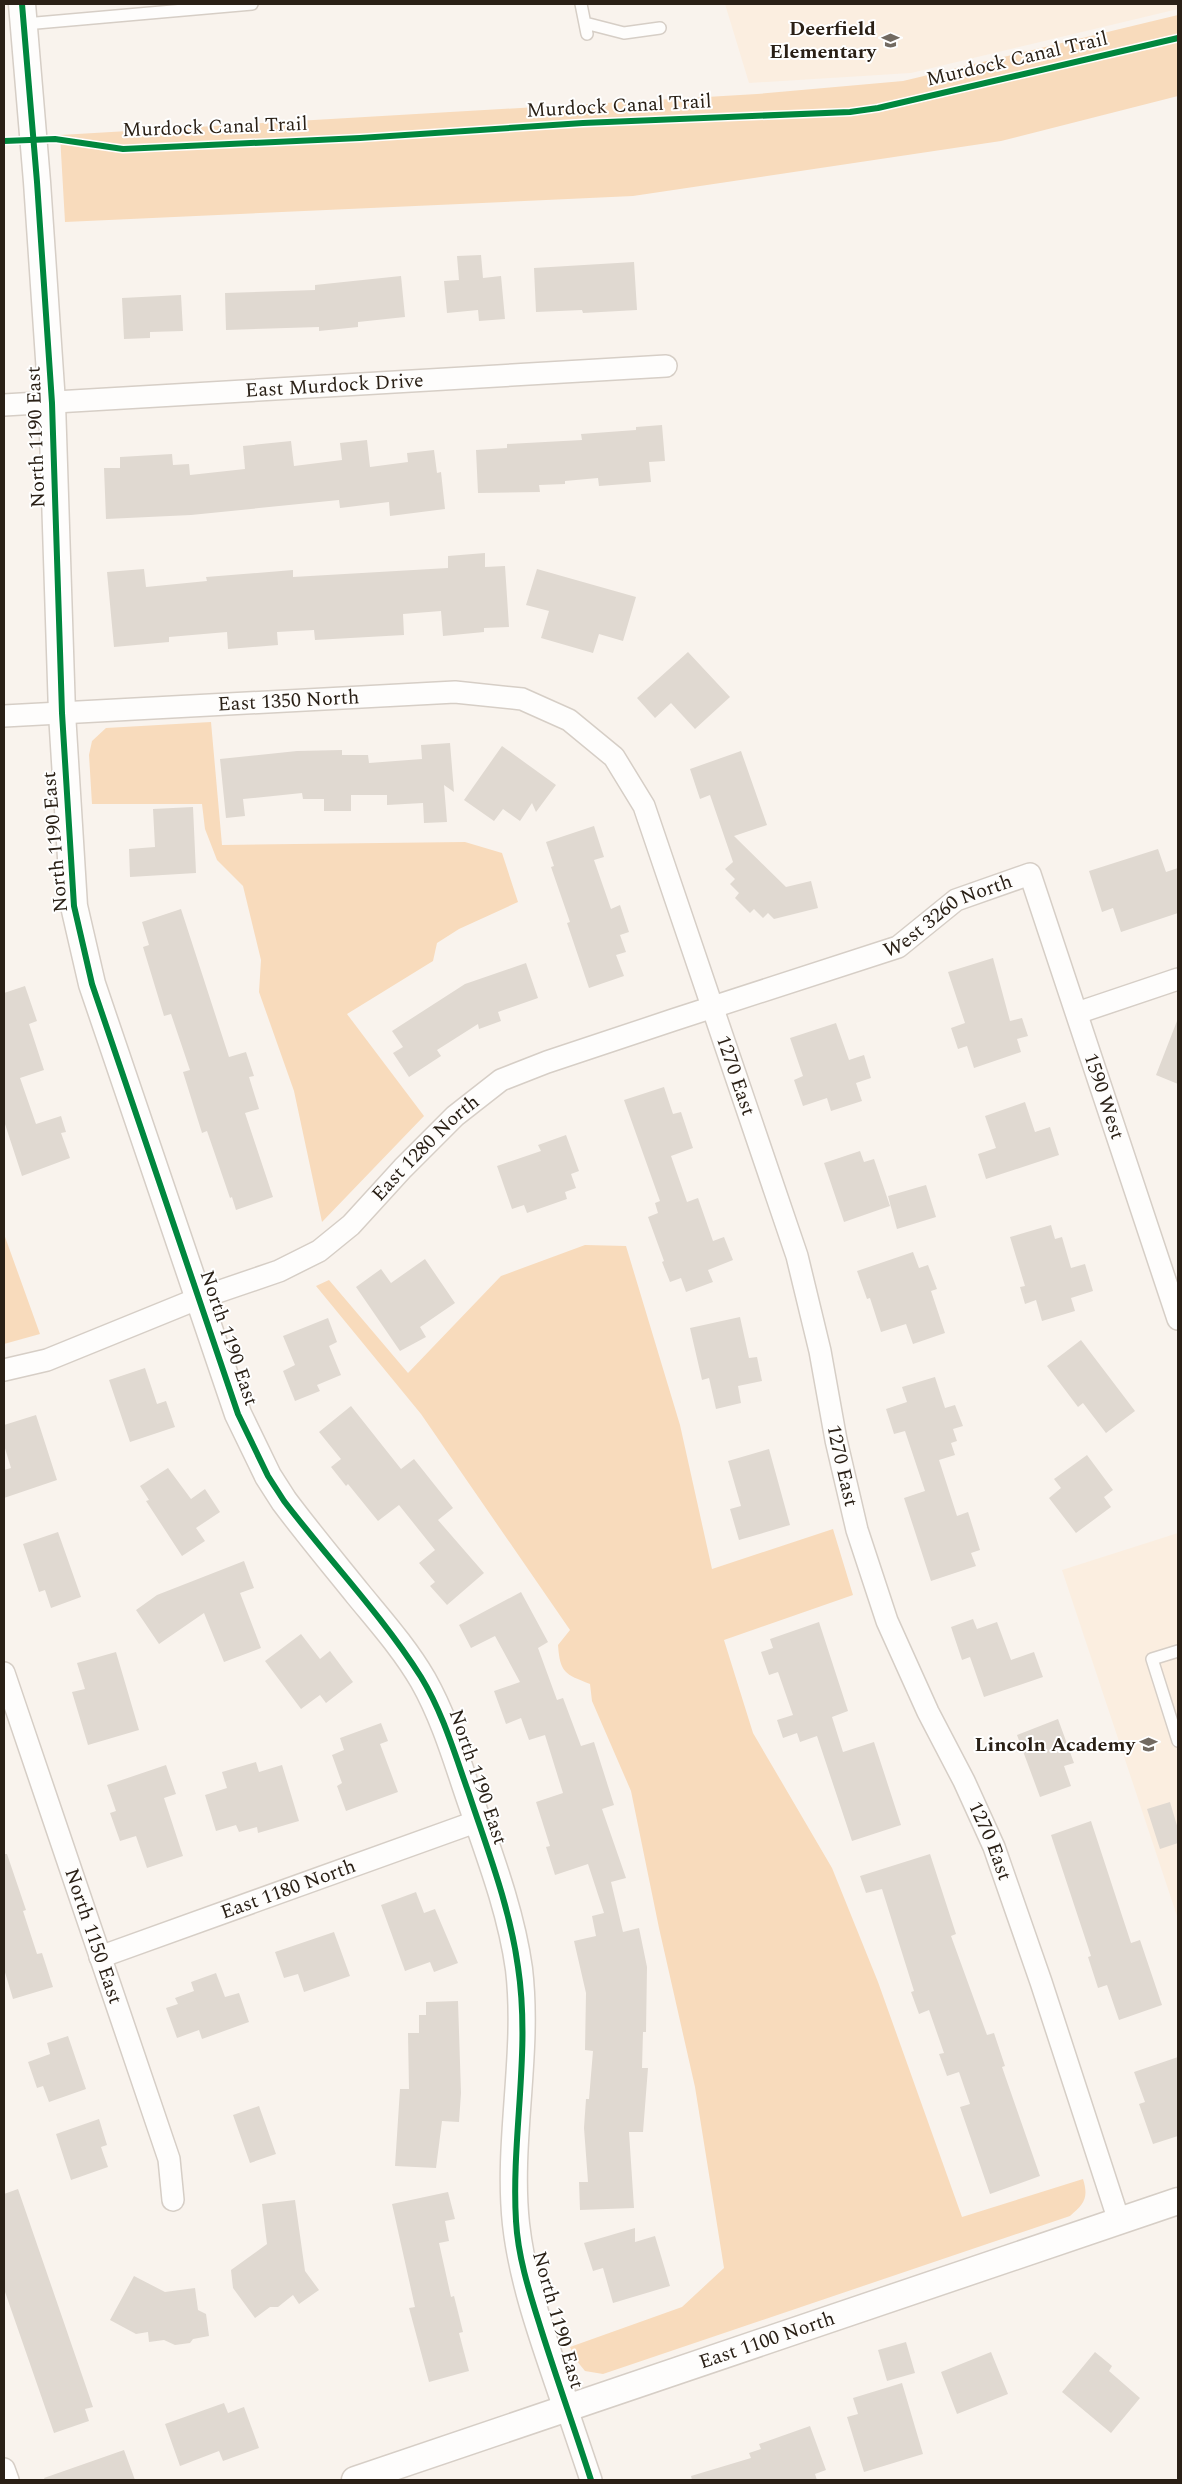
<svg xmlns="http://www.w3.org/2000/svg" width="1182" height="2484" font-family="Spectral,serif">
<rect width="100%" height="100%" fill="#f9f3ed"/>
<path fill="#fbeee0" d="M725 4H1178V9L911 73 749 83Z
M1178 1533V1919L1062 1570Z"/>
<path fill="#f8dbbc" d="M1178 15V96L1001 141 633 196 65 222 60 135 757 94 903 81Z
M211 722 222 845 465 842 502 853 518 902 459 929 437 943 433 961 347 1014 424 1116 322 1222 294 1091 259 992 261 960 243 886 217 860 205 829 202 804H92L89 755 92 741 106 728Z
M4 1234 40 1334 4 1344Z
M585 1245 626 1246 680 1425 712 1569 833 1529 853 1595 724 1640 753 1733 832 1868 878 1982 962 2217 1083 2179C1089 2198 1084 2204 1070 2216L603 2374 585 2371 576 2360 570 2347 682 2307 724 2268 695 2087 659 1928 631 1791 592 1701 590 1684C565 1674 560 1673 558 1645L570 1630 421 1414 316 1286 329 1280 408 1373 501 1276Z"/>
<path fill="#e0d9d1" d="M481 255 483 278 501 276 505 319 479 321 478 310 447 313 444 281 459 280 457 256Z
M634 262 637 310 583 313 582 310 536 312 534 268Z
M401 276 405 317 358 322V327L319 331V327L226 330 225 293 315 290V285Z
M181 295 183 331 150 332V338L124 339 122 298Z
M662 425 665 461 649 462 651 482 599 486 598 478 565 481V484L539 485 540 492 478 493 476 450 507 448V444L582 440 581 434 636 430V427Z
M367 440 370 467 408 462 407 453 434 450 437 473 441 472 445 509 390 516 389 502 340 508 339 500 191 515 106 519 104 468H120V457L172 454 173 465 189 464 190 475 245 469 243 446 291 441 294 466 342 460 340 443Z
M485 553V567L505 566 509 627 484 628V632L443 636 441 611 403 614 404 635 315 640 314 630 277 632 278 645 228 649 227 632 169 637V642L114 647 107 572 144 569 146 587 207 581 206 577 293 570V577L448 568V556Z
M537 569 636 597 623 641 599 634 593 653 541 638 549 611 526 605Z
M688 652 730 697 695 729 671 703 655 718 637 698Z
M450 743 454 792 444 785 447 822 424 823 423 803 387 805V795H351V811H324V799H303L302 793 243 799 245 816 226 818 220 759 297 751 342 750V755H368L369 763 422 759 421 745Z
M502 746 556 785 536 812 532 803 520 821 503 809 494 821 464 800Z
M741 751 767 825 734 836 786 887 811 881 818 908 774 919 768 913 763 918 754 909 750 913 735 898 739 893 730 884 735 879 725 869 733 862 710 795 700 799 690 769Z
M193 807 196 873 130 877 129 849 155 847 153 809Z
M594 826 604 857 594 860 611 909 620 905 629 932 620 935 626 952 616 955 624 976 589 988 567 923 570 922 551 867 554 866 546 842Z
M1158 849 1166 872 1178 868V913L1121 932 1113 908 1102 912 1089 871Z
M181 909 229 1057 246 1052 254 1076 249 1077 259 1109 245 1113 273 1197 236 1210 232 1197 230 1198 207 1131 202 1133 183 1072 190 1070 171 1014 164 1016 143 947 149 945 142 922Z
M993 958 1010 1021 1022 1018 1028 1036 1017 1039 1021 1052 974 1068 967 1046 958 1049 951 1028 965 1023 948 972Z
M526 963 538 998 498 1012 501 1021 479 1029 478 1024 437 1050 441 1056 409 1077 393 1053 403 1047 392 1031 465 984Z
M25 986 37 1021 29 1024 44 1070 20 1078 36 1124 61 1116 66 1132 61 1133 70 1158 22 1176 4 1121V993Z
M1177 1021H1178V1084L1156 1075Z
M836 1023 849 1060 864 1055 871 1078 856 1083 862 1101 831 1111 827 1098 803 1106 794 1080 803 1076 790 1038Z
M664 1087 673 1114 681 1112 693 1148 671 1156 687 1202 698 1198 713 1241 724 1237 733 1260 708 1270 713 1282 686 1292 681 1278 670 1282 662 1262 664 1261 648 1217 658 1213 655 1203 660 1201 624 1100Z
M1025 1102 1035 1132 1050 1127 1059 1155 986 1179 978 1154 996 1148 985 1116Z
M566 1135 579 1171 571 1174 576 1188 565 1192 567 1199 527 1213 524 1205 512 1209 497 1166 541 1151 538 1145Z
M860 1151 864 1162 874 1159 890 1206 844 1222 824 1163Z
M926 1185 936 1217 897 1229 888 1196Z
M1051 1225 1055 1239 1062 1237 1071 1268 1085 1264 1093 1291 1071 1298 1075 1311 1042 1321 1036 1300 1025 1304 1020 1287 1025 1286 1010 1237Z
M913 1252 919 1268 928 1265 937 1289 931 1291 945 1333 913 1344 906 1324 881 1332 870 1298 867 1299 857 1271Z
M425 1259 455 1303 420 1327 426 1337 400 1351 356 1287 381 1269 391 1283Z
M740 1317 749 1358 757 1357 762 1381 738 1386 741 1403 716 1409 709 1378 702 1380 690 1328Z
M328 1318 337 1342 329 1346 341 1375 317 1385 320 1391 295 1401 283 1371 295 1365 283 1336Z
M1081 1340 1135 1411 1106 1433 1083 1403 1078 1407 1047 1366Z
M145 1368 157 1404 166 1401 175 1427 130 1442 109 1380Z
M935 1377 945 1408 955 1405 963 1426 953 1429 957 1441 951 1443 955 1455 939 1460 957 1516 968 1512 980 1550 971 1553 976 1566 931 1581 904 1498 925 1491 905 1431 894 1434 886 1409 907 1402 902 1387Z
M351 1406 401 1469 414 1459 453 1508 438 1520 484 1573 447 1605 430 1586 435 1582 419 1563 435 1550 399 1505 378 1521 348 1484 346 1486 331 1467 341 1459 319 1432Z
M36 1415 57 1480 4 1498V1470L11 1468 4 1445V1425Z
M769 1449 790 1525 739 1540 730 1509 741 1506 728 1461Z
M1087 1455 1113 1490 1104 1497 1111 1507 1076 1533 1049 1498 1061 1488 1054 1479Z
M168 1468 191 1499 205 1489 220 1512 196 1528 205 1541 182 1556 146 1501 149 1500 140 1486Z
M58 1532 81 1597 51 1608 45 1590 39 1592 23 1544Z
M244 1561 254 1588 240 1593 261 1648 224 1662 204 1613 159 1644 136 1610 157 1595Z
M521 1592 548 1642 538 1648 557 1700 563 1698 581 1746 594 1742 614 1805 602 1809 626 1878 611 1882 623 1932 639 1928 647 1967 646 2032H643L642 2068H648L643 2132H629L634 2208 580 2210 579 2182H588L584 2128 586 2099H589L593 2051 585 2050 586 1993 574 1941 596 1936 592 1916 604 1913 588 1864 555 1875 546 1847 550 1846 536 1802 563 1793 545 1735 529 1740 521 1718 506 1724 494 1691 520 1682 495 1636 471 1648 459 1625Z
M973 1619 977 1629 997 1622 1011 1660 1034 1652 1043 1677 984 1697 970 1657 962 1660 951 1627Z
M819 1622 848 1711 832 1717 843 1752 874 1742 901 1825 852 1841 817 1736 800 1742 797 1733 783 1738 777 1720 793 1715 778 1672 769 1675 761 1652 773 1648 770 1639Z
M301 1634 320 1659 330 1651 353 1682 326 1703 320 1695 301 1709 265 1661Z
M116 1652 139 1730 88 1745 72 1692 85 1689 77 1663Z
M1058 1719 1074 1763 1064 1766 1071 1786 1040 1797 1017 1735Z
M381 1723 388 1741 380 1744 398 1792 346 1811 337 1786 342 1783 332 1755 344 1750 340 1738Z
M256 1762 259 1772 282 1765 299 1821 258 1833 257 1827 239 1832 236 1825 216 1831 205 1795 227 1788 222 1772Z
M166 1765 176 1794 164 1798 183 1856 147 1868 136 1836 120 1841 110 1813 116 1811 107 1785Z
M1170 1802 1178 1829V1843L1160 1849 1147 1809Z
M1091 1821 1131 1943 1140 1940 1162 2005 1119 2020 1107 1985 1098 1988 1088 1957 1091 1956 1051 1835Z
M4 1854H7L26 1910 23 1911 37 1954 42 1953 53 1987 13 1999 4 1969Z
M930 1854 956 1934 951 1936 987 2035 994 2033 1005 2066 1002 2067 1040 2176 990 2194 960 2107 970 2104 959 2072 947 2076 939 2054 944 2053 929 2010 919 2014 911 1992 914 1991 882 1889 866 1893 860 1876Z
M416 1892 424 1913 435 1909 458 1963 434 1972 430 1962 405 1971 381 1905Z
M334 1932 350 1976 304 1992 298 1974 284 1978 275 1952Z
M216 1973 225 1997 239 1993 249 2022 202 2039 199 2030 177 2038 166 2008 178 2004 175 1998 194 1991 191 1982Z
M458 2001 461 2093 459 2122 442 2121 436 2168 395 2166 400 2089H409L408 2033H419V2015H426V2002Z
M68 2036 86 2089 49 2102 43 2086 37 2088 28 2062 50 2054 47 2043Z
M1178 2057V2136L1153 2144 1139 2104 1145 2102 1134 2072Z
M259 2106 276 2154 250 2163 233 2115Z
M99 2119 107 2145 101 2147 108 2167 71 2180 56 2134Z
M18 2189 93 2407 85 2409 89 2421 54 2433 4 2289V2194Z
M448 2192 455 2219 445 2221 449 2241 439 2243 451 2297 454 2296 463 2332 459 2333 469 2371 429 2382 409 2308 415 2307 392 2204Z
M295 2200 305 2271 319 2290 299 2304 293 2295 278 2307H270L255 2318 233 2288 231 2270 267 2244 262 2204Z
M635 2228V2242L655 2236 670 2286 613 2303 603 2268 593 2271 584 2243Z
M134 2276 165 2292 195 2288 198 2310 206 2314 209 2336 193 2339 190 2343 175 2345 164 2340 149 2342 148 2332 136 2334 110 2320Z
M906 2342 915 2373 887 2381 878 2350Z
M991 2352 1008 2394 957 2414 941 2372Z
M1095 2352 1112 2366 1109 2371 1140 2398 1111 2433 1062 2392Z
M902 2383 923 2454 864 2472 847 2417 858 2414 853 2398Z
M224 2403 228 2413 244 2407 259 2448 223 2461 219 2451 180 2466 165 2424Z
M810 2426 826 2470 815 2474 817 2480H692L691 2476 751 2458 749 2453 761 2449 759 2444Z
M124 2450 135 2480H45L44 2478Z"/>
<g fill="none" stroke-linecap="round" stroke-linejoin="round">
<defs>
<path id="service" d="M581 4 587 34
M585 23 624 33 660 28
M25 24 252 4
M1178 1651 1152 1659 1178 1741"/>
<g id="minor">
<path id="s1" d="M4 405 666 366"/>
<path id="s2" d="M4 716 455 692 522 699 569 720 614 757 644 806 797 1256 820 1351 836 1440 857 1530 887 1621 928 1712 964 1781 994 1847 1041 1982 1119 2221"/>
<path d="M1077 1013 1178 979"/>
<path id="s3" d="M4 1370 47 1360 197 1299 279 1271 319 1251 351 1225 403 1168 455 1116 501 1080 547 1062 673 1020 898 947 956 900 1030 874 1178 1319"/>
<path id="s4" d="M4 1673 169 2159 173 2200"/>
<path id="s5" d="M100 1957 478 1821"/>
<path d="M567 2409 591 2480"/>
<path d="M4 2469 8 2480"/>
</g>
<g id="tertiary">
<path d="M22 4 37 182 52 403 62 713 74 906 92 984 238 1414 268 1476 284 1501C308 1533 333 1563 358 1594 381 1622 405 1649 423 1680 444 1717 456 1758 470 1799 489 1854 511 1911 519 1969 529 2054 507 2141 516 2224 523 2287 547 2349 567 2409"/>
<path id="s6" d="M355 2480 1178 2201"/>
</g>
</defs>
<use href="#service" stroke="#d6cec6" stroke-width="14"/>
<use href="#minor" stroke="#d6cec6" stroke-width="24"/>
<use href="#tertiary" stroke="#d6cec6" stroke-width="29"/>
<use href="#service" stroke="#fefdfc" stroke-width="11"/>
<use href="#minor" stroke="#fefdfc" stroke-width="21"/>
<use href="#tertiary" stroke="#fefdfc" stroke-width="26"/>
<defs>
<path id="cycleway" d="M22 4 37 182 52 403 62 713 74 906 92 984 238 1414 268 1476 284 1501C329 1560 381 1614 421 1677 443 1713 455 1755 469 1794 488 1851 510 1908 518 1967 531 2052 511 2137 516 2221 518 2258 530 2294 541 2329 557 2380 575 2430 591 2480
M4 141 55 139 123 149 360 138 583 123 850 112 878 108 1178 38"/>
</defs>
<use href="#cycleway" stroke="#fff" stroke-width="9"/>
<use href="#cycleway" stroke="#00873e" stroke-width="6"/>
</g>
<defs>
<symbol id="school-bare" viewBox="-9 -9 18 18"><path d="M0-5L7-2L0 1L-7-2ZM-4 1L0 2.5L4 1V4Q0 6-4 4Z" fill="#726a61" stroke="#fff" stroke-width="2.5" paint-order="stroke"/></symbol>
</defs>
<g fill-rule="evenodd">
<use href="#school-bare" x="878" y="28" width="25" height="25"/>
<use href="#school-bare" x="1136" y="1732" width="25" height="25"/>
</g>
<g text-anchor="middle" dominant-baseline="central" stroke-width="4" stroke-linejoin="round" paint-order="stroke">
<g font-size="20" font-weight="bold" fill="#2a2016" stroke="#fff" text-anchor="end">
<text x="876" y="29">Deerfield<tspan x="876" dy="23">Elementary</tspan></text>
<text x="1135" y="1745">Lincoln Academy</text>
</g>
<g font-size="20" fill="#2a2016" stroke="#fff">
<text transform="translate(1017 59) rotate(-13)">Murdock Canal Trail</text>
<text transform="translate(619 106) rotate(-3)">Murdock Canal Trail</text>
<text transform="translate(215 127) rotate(-2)">Murdock Canal Trail</text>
<text stroke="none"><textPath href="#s1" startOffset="331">East Murdock Drive</textPath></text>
<text transform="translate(36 437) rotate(-92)">North 1190 East</text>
<text stroke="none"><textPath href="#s2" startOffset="285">East 1350 North</textPath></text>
<text transform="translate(55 842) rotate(-95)">North 1190 East</text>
<text stroke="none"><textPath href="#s3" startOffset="1066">West 3260 North</textPath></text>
<text stroke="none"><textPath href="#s2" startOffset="971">1270 East</textPath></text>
<text stroke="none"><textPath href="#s3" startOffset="1394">1590 West</textPath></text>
<text stroke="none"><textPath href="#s3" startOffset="486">East 1280 North</textPath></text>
<text transform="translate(229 1338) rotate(71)">North 1190 East</text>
<text stroke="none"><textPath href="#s2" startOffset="1376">1270 East</textPath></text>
<text transform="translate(478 1777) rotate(71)">North 1190 East</text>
<text stroke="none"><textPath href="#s2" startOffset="1781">1270 East</textPath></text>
<text stroke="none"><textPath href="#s5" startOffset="200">East 1180 North</textPath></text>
<text stroke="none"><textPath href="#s4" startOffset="278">North 1150 East</textPath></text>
<text transform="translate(558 2320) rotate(74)">North 1190 East</text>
<text stroke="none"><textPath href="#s6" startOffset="435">East 1100 North</textPath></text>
</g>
</g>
<rect width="1182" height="2484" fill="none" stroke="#2a2016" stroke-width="10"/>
</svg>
